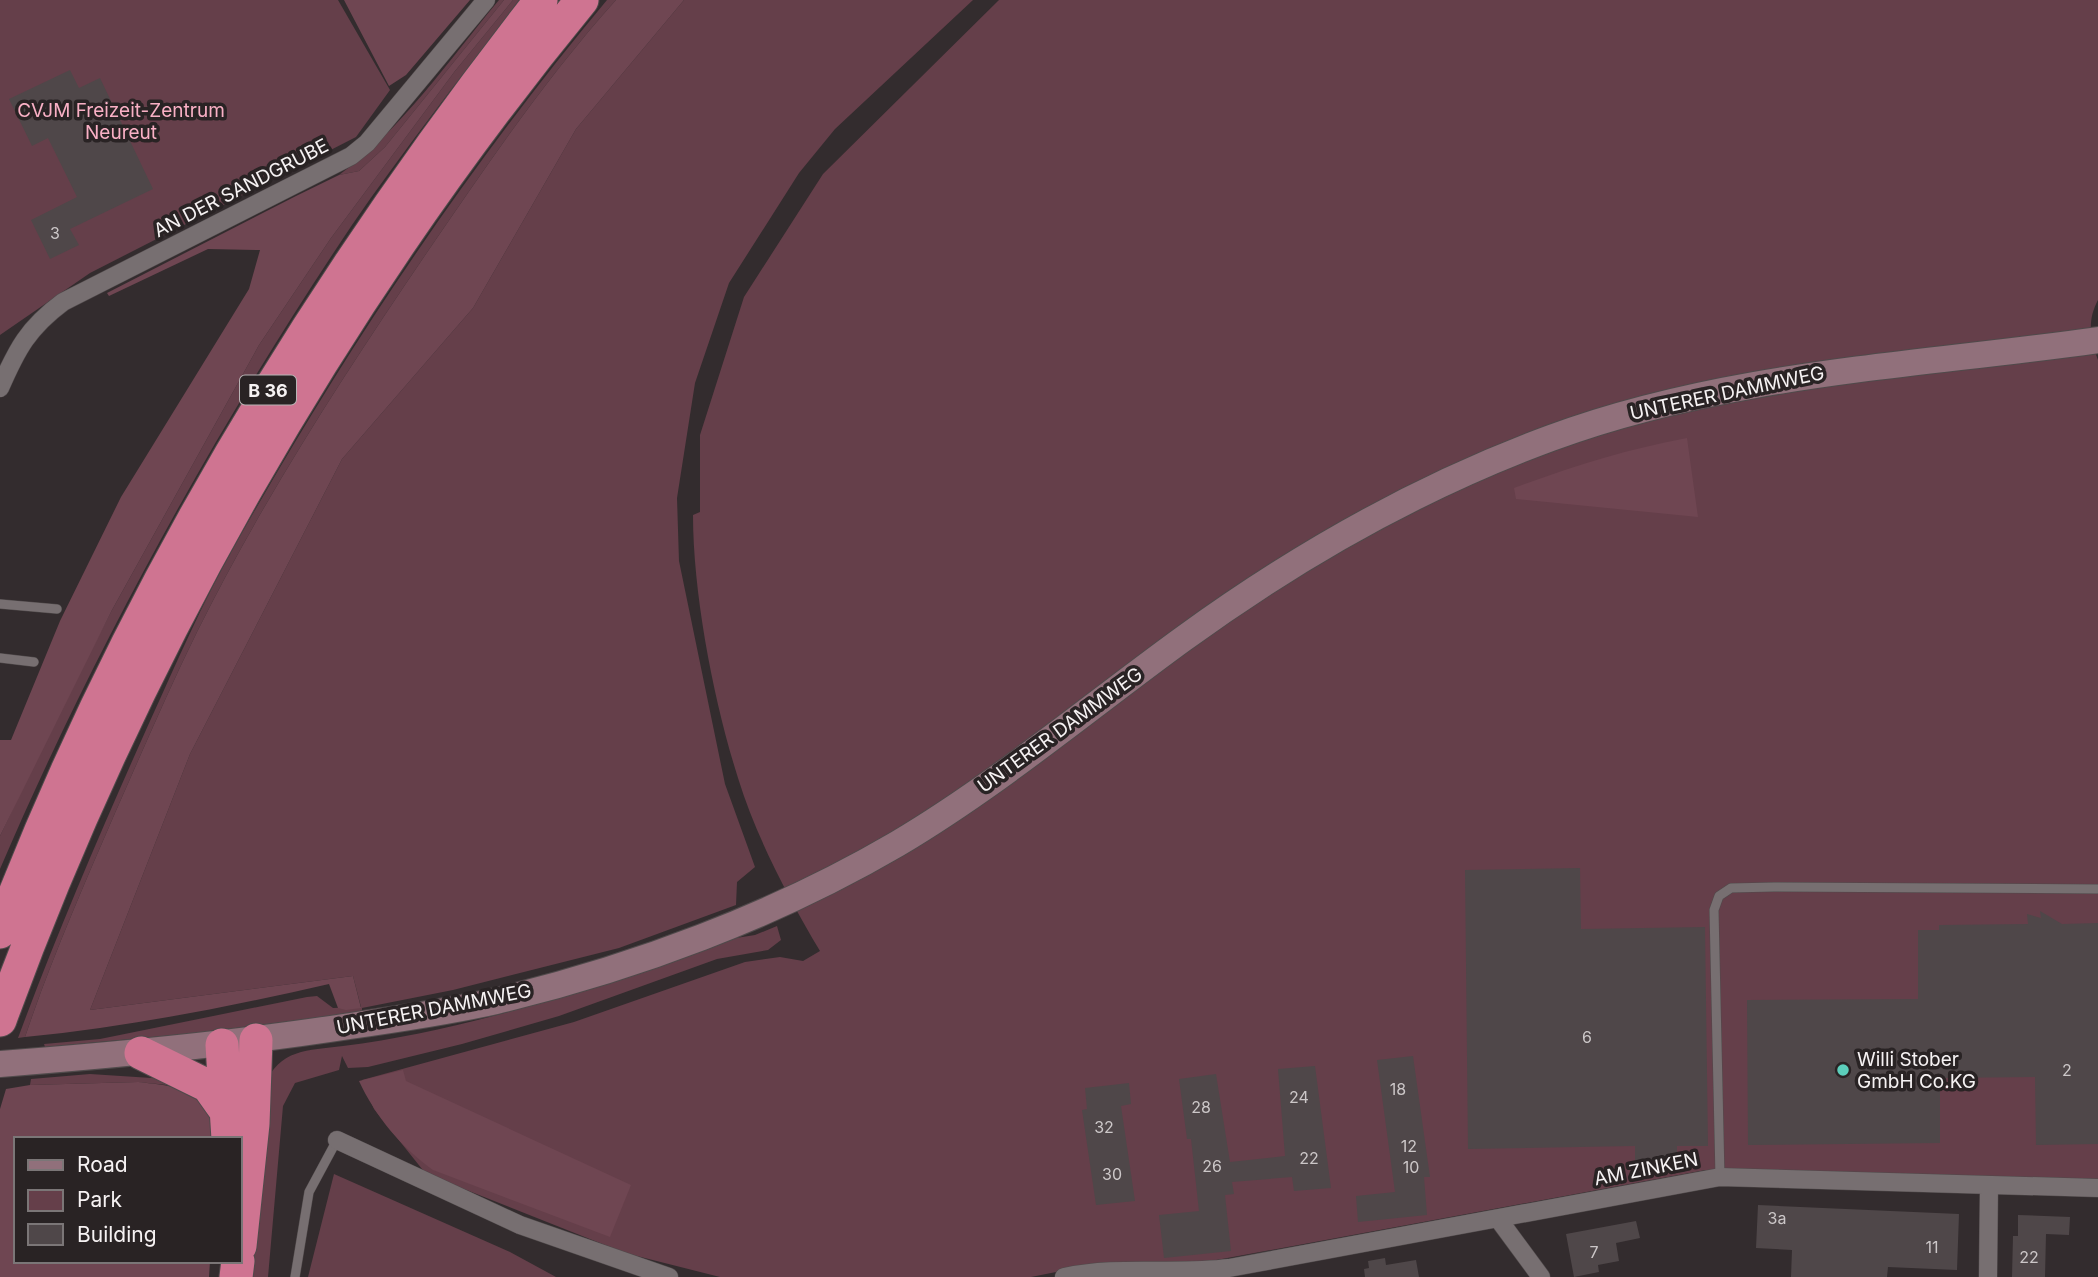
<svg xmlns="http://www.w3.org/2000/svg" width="2098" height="1277" font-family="Inter,sans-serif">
<rect width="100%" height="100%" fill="#332c2e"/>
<path fill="#653f4a" d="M0 0H338L390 90 356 137 90 273 0 335Z
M499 0H504L385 147 359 171 339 175C403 128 449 60 499 0Z
M513 0H519C463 75 405 148 352 225 216 428 96 645 0 869V836L58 714 112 610 259 345 331 238 455 71Z
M607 0H616C546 78 487 165 428 251 345 373 263 499 197 632 168 691 142 752 115 813 83 887 51 960 25 1037L18 1038C58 930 103 826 150 721 177 662 202 603 234 547 342 355 466 169 607 0Z
M684 0H973L835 129 799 173 729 283 695 383 677 498 679 561 725 784 755 867 737 882 736 905 619 948 453 990 362 1008V1012L196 1033 45 1047 44 1044 100 1039 307 997 317 996 333 1008 361 1007 353 976 90 1010 190 754 342 459 473 308 576 129Z
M999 0H2098V300C2087 320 2090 340 2098 360V1179L1706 1170 1211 1261 1091 1265 1031 1277H720L625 1253 426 1174 374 1109 362 1080 574 1022 745 962 780 957 803 961 820 951C788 897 757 839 738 778 714 702 693 595 693 515L700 512V435L744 297 823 174Z
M777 926 781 940 768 950 717 959 559 1016 462 1044 368 1067 348 1068 342 1056 339 1070 295 1083 283 1106 268 1277H243L264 1086C280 1048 307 1051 343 1046 478 1029 602 984 730 939L755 935Z
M90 1074 167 1079 194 1087 221 1139 177 1086 138 1082 30 1085 31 1079Z
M334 1174 510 1252 556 1277H308Z"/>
<path fill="#6f4652" d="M344 0H470L406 75 389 86Z
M504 0H513L455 71 331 238 259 345 112 610 0 836V740H11L60 621 121 497 249 289 260 250 208 249 109 296 107 293 296 196 339 175 359 171 385 147Z
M616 0H684L576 129 473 308 342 459 190 754 90 1010 353 976 361 1008 346 1010 338 1008 329 984C228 1007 128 1027 25 1037 51 960 83 887 115 813 142 752 168 691 197 632 263 499 345 373 428 251 487 165 546 78 616 0Z
M1687 438 1698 517 1516 499 1514 488C1571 467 1627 449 1687 438Z
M403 1070 406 1081 631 1185 610 1237 433 1170C402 1148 375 1116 359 1081Z
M138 1082C177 1086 213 1089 213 1139H16V1261H210L209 1277H0V1109L6 1089 30 1085Z"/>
<path fill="#4f4749" d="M70 70 79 88 100 78 153 189 70 229 79 245 50 259 31 220 77 197 48 138 32 146 9 99Z
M1580 868 1581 929 1705 927 1708 1146H1677V1162L1635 1163V1146L1468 1149 1465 870Z
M2040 911 2062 924 2098 923V1144L2036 1145 2035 1077 1940 1078V1143L1748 1145 1747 1000 1918 999V930H1939V925L2028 924 2027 914 2041 918Z
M1413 1056 1430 1177H1424L1427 1215 1358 1222 1356 1196 1395 1192 1377 1060Z
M1315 1066 1331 1188 1294 1191 1292 1177 1232 1182 1234 1194 1225 1195 1231 1251 1164 1258 1159 1215 1199 1211 1191 1139H1187L1179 1079 1216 1074 1230 1162 1285 1156 1278 1069Z
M1129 1083 1131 1104 1121 1106 1135 1201 1096 1205 1082 1110 1087 1109 1085 1088Z
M1758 1205 1959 1214 1957 1270 1888 1267 1887 1277H1791L1792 1250 1756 1248Z
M2018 1215 2070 1217 2069 1235 2046 1234 2045 1277H2012L2013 1236H2018Z
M1636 1221 1640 1238 1616 1243 1619 1261 1598 1265 1599 1272 1574 1277 1566 1234Z
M1385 1258 1386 1265 1416 1260 1419 1277H1365L1364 1269 1369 1268 1368 1261Z"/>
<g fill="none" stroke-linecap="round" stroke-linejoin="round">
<defs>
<path id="lane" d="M0 604 57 609
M0 658 34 662
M1720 1177 1714 910 1719 896 1731 888 1774 887 2098 889
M295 1277 309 1192 337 1140"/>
<path id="street" d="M0 388C17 349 28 328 63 302L351 156 367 143 486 0
M337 1140 520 1225 669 1277
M1499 1220 1541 1277
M1064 1277C1119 1265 1174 1275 1229 1268L1720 1177 2098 1188
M1988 1277 1989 1185"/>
<path id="secondary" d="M0 1064C117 1055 234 1044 350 1026 399 1019 448 1012 496 1001 634 968 774 916 897 844 998 784 1088 708 1183 639 1297 556 1418 487 1551 438 1727 373 1914 366 2098 340"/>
<path id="highway" d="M0 932C129 594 319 284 541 0
M0 1020C133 655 335 300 582 0
M222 1045 228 1139
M141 1053 208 1086 225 1110
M240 1246 253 1124 256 1040
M236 1277 238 1261"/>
</defs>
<use href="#lane" stroke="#504a4b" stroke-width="10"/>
<use href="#street" stroke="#504a4b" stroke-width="19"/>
<use href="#secondary" stroke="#504a4b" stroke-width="28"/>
<use href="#highway" stroke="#504a4b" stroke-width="35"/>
<use href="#lane" stroke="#776f71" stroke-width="9"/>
<use href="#street" stroke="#776f71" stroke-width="18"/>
<use href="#secondary" stroke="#91707b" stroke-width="26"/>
<use href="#highway" stroke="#cf7491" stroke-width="33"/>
</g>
<circle fill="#5ccebb" stroke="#292324" stroke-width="2.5" cx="1843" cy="1070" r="7"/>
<g text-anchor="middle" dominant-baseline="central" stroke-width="7" stroke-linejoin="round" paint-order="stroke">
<g font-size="16" fill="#ccc7c8">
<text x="55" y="233">3</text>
<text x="1587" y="1037">6</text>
<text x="2067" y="1070">2</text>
<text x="1398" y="1089">18</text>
<text x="1299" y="1097">24</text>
<text x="1201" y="1107">28</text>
<text x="1104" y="1127">32</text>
<text x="1409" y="1146">12</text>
<text x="1309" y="1158">22</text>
<text x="1212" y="1166">26</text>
<text x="1411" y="1167">10</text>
<text x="1112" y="1174">30</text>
<text x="1777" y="1218">3a</text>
<text x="1932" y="1247">11</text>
<text x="1594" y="1252">7</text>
<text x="2029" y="1257">22</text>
</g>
<rect fill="#292324" stroke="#b8b4b5" stroke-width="2" x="240" y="375.5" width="56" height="29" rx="5"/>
<g font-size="18" font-weight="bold" fill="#f6f2f3">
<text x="268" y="390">B 36</text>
</g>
<g font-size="19" fill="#f9b0c5" stroke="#292324">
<text x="121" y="110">CVJM Freizeit-Zentrum<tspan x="121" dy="22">Neureut</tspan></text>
</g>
<g font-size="19" fill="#f6f2f3" stroke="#292324">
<text transform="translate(241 188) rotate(-27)">AN DER SANDGRUBE</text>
<text transform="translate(1727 393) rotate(-12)">UNTERER DAMMWEG</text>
<text transform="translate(1060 730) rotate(-36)">UNTERER DAMMWEG</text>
<text transform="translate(434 1009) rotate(-11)">UNTERER DAMMWEG</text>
<text transform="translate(1646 1169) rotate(-11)">AM ZINKEN</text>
</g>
<g font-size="19" fill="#f6f2f3" stroke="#292324" text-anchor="start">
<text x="1857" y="1059">Willi Stober<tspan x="1857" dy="22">GmbH Co.KG</tspan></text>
</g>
</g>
<rect x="14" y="1137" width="228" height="126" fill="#292324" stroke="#7b7677" stroke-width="2"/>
<rect x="28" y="1160" width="35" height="10" fill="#91707b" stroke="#7b7677" stroke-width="2"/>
<text x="77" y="1172" font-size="21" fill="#f6f2f3">Road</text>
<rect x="28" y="1190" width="35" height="21" fill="#653f4a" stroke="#7b7677" stroke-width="2"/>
<text x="77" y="1207" font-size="21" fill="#f6f2f3">Park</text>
<rect x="28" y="1224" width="35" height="21" fill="#4f4749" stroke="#7b7677" stroke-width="2"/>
<text x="77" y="1242" font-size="21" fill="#f6f2f3">Building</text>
</svg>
